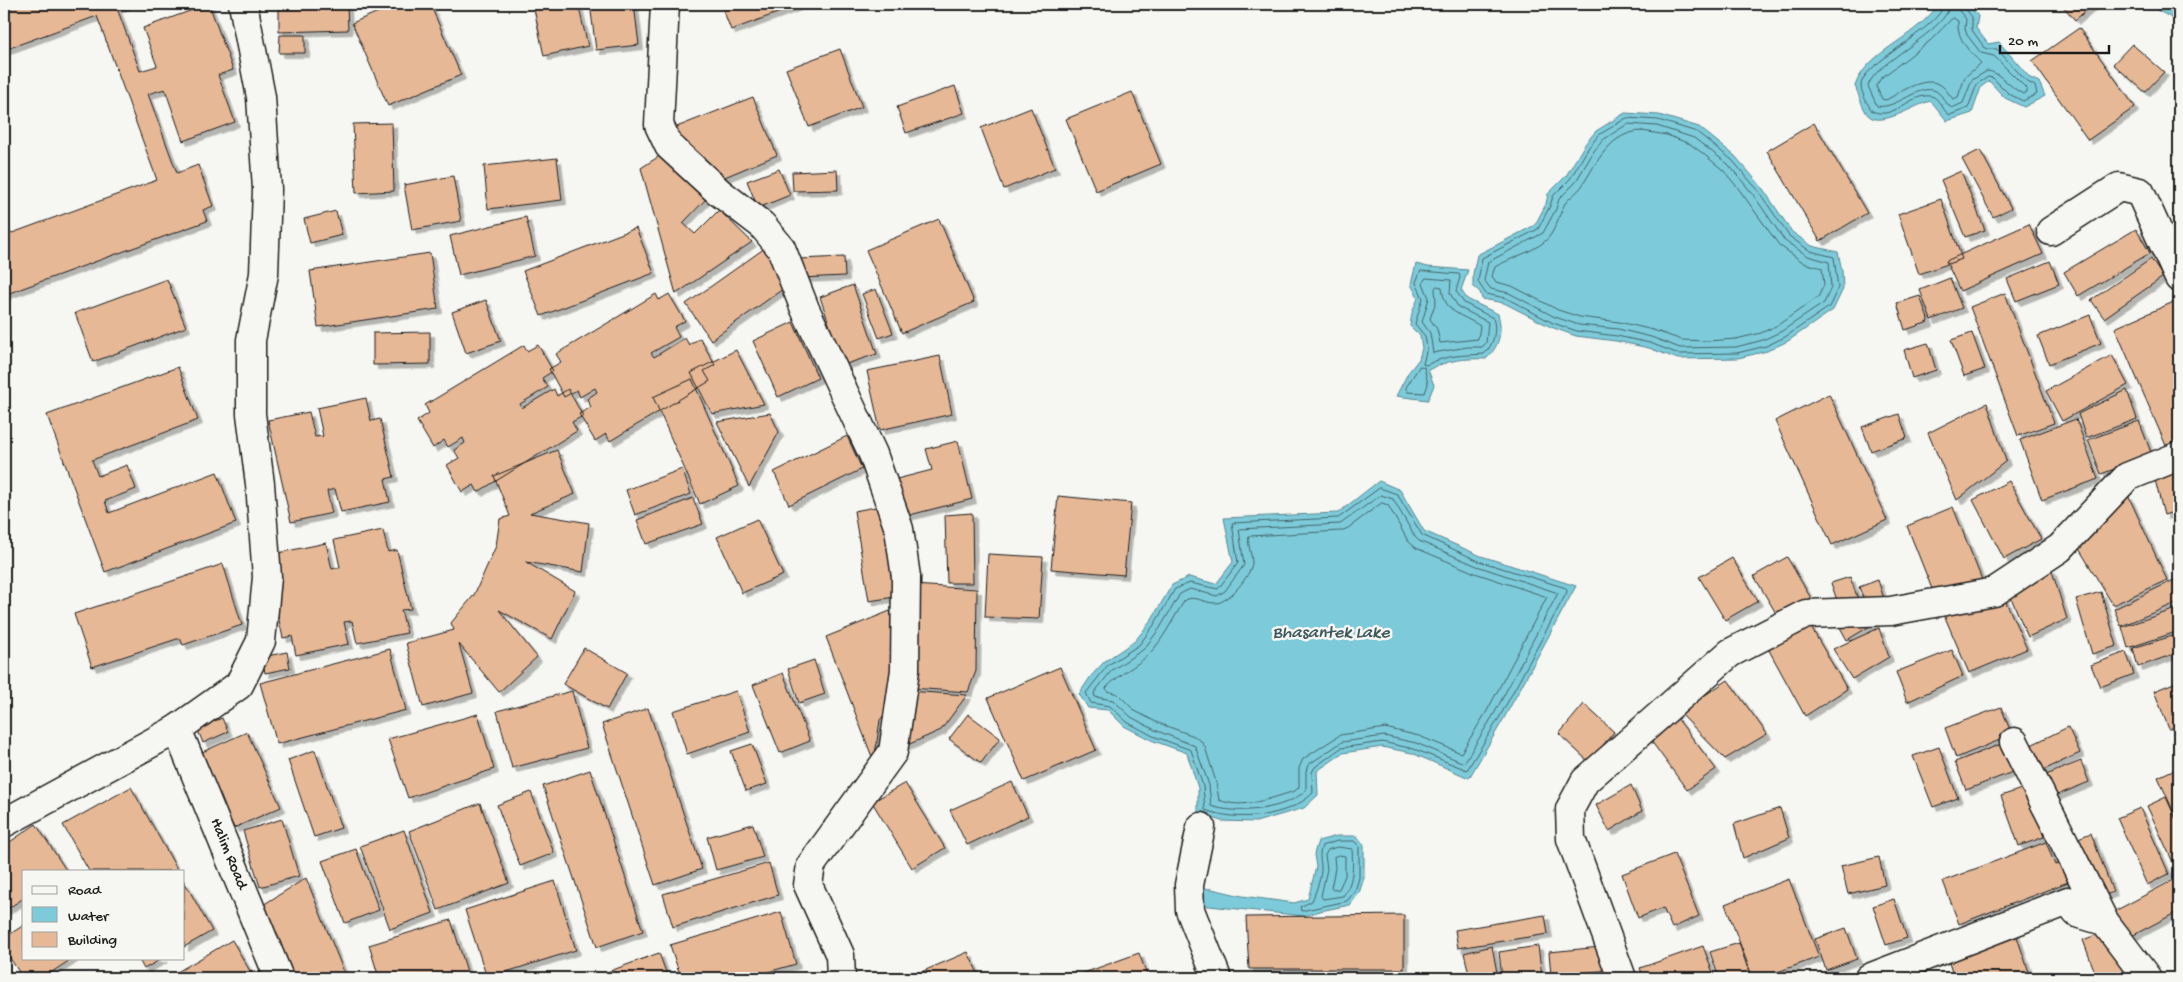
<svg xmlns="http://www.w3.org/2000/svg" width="2183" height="982" font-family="'Gochi Hand',sans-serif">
<defs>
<filter id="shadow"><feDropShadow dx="4.5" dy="4.5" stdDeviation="0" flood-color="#0004"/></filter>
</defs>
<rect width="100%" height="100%" fill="#f6f6f2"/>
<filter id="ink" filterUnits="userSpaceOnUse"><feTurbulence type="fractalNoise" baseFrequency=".02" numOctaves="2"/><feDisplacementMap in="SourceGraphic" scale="10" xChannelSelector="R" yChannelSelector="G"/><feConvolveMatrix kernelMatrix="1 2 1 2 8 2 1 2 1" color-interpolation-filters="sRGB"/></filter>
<g filter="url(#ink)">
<path fill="#7dcbda" stroke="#56858e" d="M1940 4H1968L1978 16 1976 28 1988 44 1999 42 2030 78 2039 82 2045 96 2024 107 2005 98 1989 81 1981 87 1972 113 1947 121 1931 101C1915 104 1881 129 1868 115 1863 110 1858 92 1855 86 1865 58 1896 45 1918 26 1926 20 1933 11 1940 4Z
M2146 4H2179V22Z
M1625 113 1659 115 1699 127 1735 156 1761 186 1792 232 1812 246 1838 252 1842 271 1843 289 1833 310 1788 341 1767 351 1738 358 1678 359 1649 348 1616 341 1576 336 1551 327 1504 303 1482 299 1480 292 1473 286V274L1477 255 1535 225 1546 204 1548 194 1566 176 1585 144 1596 131Z
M1416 264 1428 267 1468 270 1461 290 1467 299 1498 314C1503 332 1499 347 1486 359 1465 358 1447 360 1428 370L1434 385 1428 400 1396 396 1408 373 1419 359 1422 348 1420 336 1410 326 1412 313 1418 298 1411 284Z
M1379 481 1400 490 1424 531 1481 556 1576 586 1503 720 1469 778 1412 753 1382 747 1343 753 1317 771 1318 795 1304 808 1256 822 1221 821 1198 813V788L1187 753 1151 740 1124 726 1108 710 1088 708 1079 694 1091 676 1105 661 1135 641 1150 622 1172 585 1189 577 1216 584 1233 562 1224 518 1338 513Z
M1337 836H1357L1364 845V878L1359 893 1350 905 1320 911 1304 916 1200 905 1196 888 1212 889 1242 896 1294 903 1308 899 1316 867 1314 854 1318 841Z"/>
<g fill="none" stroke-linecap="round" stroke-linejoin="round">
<path stroke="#436268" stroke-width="1" d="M1944 4C1941 28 1858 65 1861 87 1862 94 1868 105 1872 111 1895 121 1909 93 1931 96 1939 97 1943 112 1950 115L1968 108 1977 84 1988 77 1993 78 2009 94 2023 101 2037 94 2035 86 2026 81 1997 49H1988L1984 47 1972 30V17L1965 8 1964 4
M1950 4C1948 31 1876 60 1868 86L1877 106C1896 110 1919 83 1936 91 1943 95 1945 104 1952 108L1963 103 1972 80 1987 71C1999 71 2010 88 2023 94L2027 92V89L1994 56 1981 53 1967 35 1965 29 1966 19 1959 11 1958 4
M1953 18 1958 21C1957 40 1969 51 1981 63L1965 77 1958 97 1953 99C1949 95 1946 89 1942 86 1926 74 1901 92 1886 100L1882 99 1876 86 1881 78 1931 40Z
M1627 118 1658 120 1697 132 1732 160 1757 189 1789 236 1810 251 1834 257 1838 288 1829 307 1785 337 1766 346 1737 353 1679 354 1650 343 1617 336 1577 331 1553 323 1506 298 1486 294 1478 282 1482 258 1538 229 1550 206 1553 196 1570 179 1589 147 1599 135Z
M1628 124 1657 126 1694 138 1728 164 1752 193 1785 241 1808 256 1829 262 1831 287 1824 303 1782 331 1763 340 1736 347 1680 348 1651 337 1618 329 1579 325 1555 317 1509 293 1491 289 1484 280 1488 262 1543 233 1556 209 1559 199 1575 183 1594 151 1603 140Z
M1642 131 1667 135 1690 144 1701 152 1723 170 1738 188 1779 245 1804 263 1822 268 1824 285 1818 297 1778 325 1761 333 1736 339 1707 341 1682 340 1653 330 1619 322 1580 317 1558 310 1512 286 1496 282 1492 276 1495 267C1510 258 1539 250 1549 237 1557 227 1560 211 1566 202 1571 196 1578 192 1582 186 1597 162 1610 132 1642 131Z
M1421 271 1459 274 1460 277 1456 291 1464 303 1493 318C1497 330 1494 345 1484 354 1461 356 1449 354 1426 365L1423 364 1427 348 1425 336 1415 324 1423 298 1416 283Z
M1426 278 1451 280 1450 293 1458 307 1488 322 1486 343 1482 347H1467L1433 353 1430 333 1422 322 1429 298 1423 283Z
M1437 286 1442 287C1444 314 1462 314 1480 326L1478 339 1440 343 1437 329 1430 319 1436 301 1435 289Z
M1420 366 1424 367 1428 384 1425 393 1407 392 1406 388Z
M1380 488 1397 494 1422 535 1479 561 1566 588 1567 592 1499 718 1467 770 1414 749 1382 742 1341 748 1315 767 1312 772 1313 793C1288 818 1236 822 1205 810L1203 786 1191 750 1153 736 1127 722 1110 706 1091 703 1086 693 1108 665 1139 645 1154 625 1175 589 1190 583 1218 589 1238 563 1232 523 1338 518Z
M1381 495 1393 499 1415 537 1419 541 1477 566 1558 593 1494 714 1464 763 1416 743 1384 736 1342 742 1308 765 1306 771V790C1287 810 1236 815 1211 806L1209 785 1195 746 1155 730 1131 717 1113 700 1095 697 1094 693 1112 670 1144 649 1160 628 1180 594 1190 589 1217 596 1225 591 1244 565 1239 529 1340 524Z
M1382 503 1388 505 1408 541 1416 548 1475 573 1547 597 1487 711 1461 753 1419 736 1385 728 1340 735 1303 759 1299 768V787L1295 791C1271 798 1243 810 1219 800L1216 782 1205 747 1201 741 1194 736 1158 723 1135 711 1118 694 1107 691 1106 688C1120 673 1136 667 1149 654 1164 639 1173 618 1185 600 1195 595 1204 603 1215 603 1228 604 1251 575 1252 563 1252 554 1247 545 1249 536L1341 531 1348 528Z
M1338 841H1354L1359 846V878L1355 891 1347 901 1301 911 1300 907 1312 901C1316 891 1322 877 1321 866 1320 857 1319 854 1322 846Z
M1338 847 1352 849C1353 866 1354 882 1343 896L1323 899 1321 896 1327 869 1325 855 1328 850Z
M1339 855 1345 856V876L1339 889 1333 890 1331 888 1335 868 1334 857Z"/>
</g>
<path fill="#e6b896" stroke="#1c1c1c" filter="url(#shadow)" d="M4 4H127L117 8 140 71 157 66 143 28 209 4 233 70 218 75 235 122 183 141 165 89 148 94 177 173 198 165 213 206 203 210 207 221 4 295V236L157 180 97 16 4 50Z
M279 4H347L348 30 279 32Z
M397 4H430L461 75 388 106 352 23Z
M533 4H578L588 46 544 56Z
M590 4H634L639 45 596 50Z
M721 4H802L731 30Z
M2061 4H2094L2075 20Z
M2079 28 2135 107 2088 140 2032 61Z
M280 35H305V53H279Z
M2132 44 2164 72 2145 92 2113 64Z
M840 49 862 107 809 127 786 69Z
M955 86 964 113 906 133 897 107Z
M1132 92 1161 164 1096 191 1066 119Z
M753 97 777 155 713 182 669 130Z
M1031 108 1055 168 1004 189 981 128Z
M392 123 394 191 356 193 353 124Z
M1814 123 1867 213 1820 241 1767 151Z
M1980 150 2011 208 1993 217 1962 159Z
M661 155 707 198 683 223 695 234 719 210 752 242 676 294 641 168Z
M557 158 562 200 488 209 484 166Z
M779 169 790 195 758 208 747 181Z
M837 170 838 190 793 191 792 172Z
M1961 171 1985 230 1965 237 1941 180Z
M453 176 461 221 412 230 404 185Z
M1941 199 1962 259 1919 274 1898 214Z
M336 211 342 235 310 243 304 219Z
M526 217 535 256 459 275 450 236Z
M939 219 974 302 902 333 866 250Z
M2029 224 2043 254 1960 291 1946 261Z
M636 228 654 273 541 316 523 271Z
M2136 229 2150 253 2078 296 2064 272Z
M765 248 790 284 711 340 686 304Z
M430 253 438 309 318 327 310 271Z
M844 257 845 276 800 278 799 259Z
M2151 259 2163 277 2104 318 2091 300Z
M2050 261 2059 284 2016 301 2007 279Z
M1950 278 1962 308 1931 320 1920 290Z
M167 279 186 327 93 362 75 313Z
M853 285 877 354 843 365 820 297Z
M876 289 893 333 879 338 862 294Z
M2005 293 2054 423 2018 436 1970 307Z
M656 294 659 300 669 294 685 321 674 327 679 337 651 353 654 357 685 338 689 345 700 338 715 365 704 371 710 381 610 441 606 434 595 441 579 414 591 407 587 399 597 392 595 388 580 397 577 390 564 397 549 369 561 362 556 354Z
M1920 296 1929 322 1905 330 1897 303Z
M486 300 501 341 466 353 452 312Z
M2178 300 2179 442 2167 448 2115 328Z
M2090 315 2101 343 2049 364 2038 336Z
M793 322 818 378 778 397 753 341Z
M430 332V364L373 365V333Z
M1972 333 1985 369 1964 376 1951 340Z
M1928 343 1936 370 1912 378 1904 350Z
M524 345 527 351 538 345 553 371 542 378 548 387 520 404 522 408 554 389 557 396 568 389 583 416 572 422 577 431 478 492 474 485 462 492 447 465 459 458 454 450 465 443 463 438 448 447 444 440 433 448 417 421 429 413 425 405Z
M736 350 764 404 712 414 691 373Z
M2112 355 2128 385 2062 421 2046 391Z
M940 356 952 414 880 430 867 371Z
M178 367 198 420 92 460 98 476 127 465 136 489 105 501 109 513 217 472 236 523 105 572 47 415Z
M692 379 739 486 700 504 653 397Z
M2127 390 2137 419 2086 438 2078 414Z
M1829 394 1887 520 1832 545 1775 421Z
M366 398 371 421 380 419 394 477 385 479 390 502 341 512 335 489 327 491 332 513 291 522 268 420 309 412 315 437 323 436 317 408Z
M1987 403 2006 461 1957 500 1928 433Z
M770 413 779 432 749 487 717 422Z
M1899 414 1907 438 1871 451 1862 427Z
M2076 419 2098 479 2042 500 2020 440Z
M2139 421 2152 455 2101 474 2088 440Z
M847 436 862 469 789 505 774 472Z
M958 441 972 499 902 517 893 480 932 470 926 449Z
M557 450 575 494 530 513 589 523 583 572 526 562 575 591 552 639 499 610 537 657 499 692 459 644 473 693 423 707 406 643 454 630 451 623 474 595 496 546 500 519 510 516 494 476Z
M2179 463V510L2164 515 2153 472Z
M682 469 691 494 635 515 626 490Z
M2009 481 2041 539 2004 559 1973 500Z
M2128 495 2167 580 2113 605 2075 542Z
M1058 496 1131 503 1124 575 1051 569Z
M693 498 703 524 646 544 637 520Z
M886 505 901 596 869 601 854 511Z
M1953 507 1984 585 1932 589 1907 526Z
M972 513 973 583H947L945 515Z
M757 519 783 575 742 593 717 537Z
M383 530 388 552 397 550 411 609 401 610 407 633 357 643 352 621 344 622 349 644 296 655 292 636 283 638 269 576 273 554 326 543 332 569 340 567 334 540Z
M988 554 1043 557 1039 619 985 617Z
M1787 557 1812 600 1780 620 1754 576Z
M1732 558 1758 601 1725 620 1699 577Z
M223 564 242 625 183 645 180 638 92 667 74 614Z
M2051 568 2067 619 2028 637 2008 591Z
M1850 577 1858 599 1839 606 1831 583Z
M1878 580 1885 602 1867 609 1859 587Z
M2174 580 2179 594V602L2121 626 2114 609Z
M912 585 977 589 976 671 968 692 911 688Z
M2101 592 2117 646 2092 654 2076 599Z
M2003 595 2027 649 1969 673 1941 608Z
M2179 608V631L2128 648 2122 627Z
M890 611 899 633 898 699 880 720 874 762 826 637Z
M1805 617 1847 689 1805 716 1765 643Z
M1836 620 1875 623 1847 640Z
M1879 628 1889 657 1852 679 1833 649Z
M2179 634V652L2138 667 2133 648Z
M584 648 627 673 607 709 563 684Z
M390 649 406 710 277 744 260 683Z
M1952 650 1963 676 1907 702 1896 672Z
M287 652 290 668 265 673 262 657Z
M2126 652 2134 674 2100 687 2091 665Z
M814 660 825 694 799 703 788 669Z
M1060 667 1096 750 1024 781 988 698Z
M783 673 810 741 780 753 753 685Z
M1728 680 1767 734 1725 759 1679 712Z
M2179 681V725L2169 729 2154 691Z
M572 691 587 748 512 768 497 711Z
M736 691 750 732 687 754 673 711Z
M907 691 967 695 941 730 903 747Z
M1584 704 1614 732 1589 762 1559 734Z
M2001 707 2012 735 1956 758 1945 728Z
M648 708 702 869 655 885 602 724Z
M478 714 494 769 408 798 388 739Z
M968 714 1000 738 981 763 949 739Z
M222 718 228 732 203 743 197 728Z
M1677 718 1716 769 1687 790 1649 738Z
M2068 727 2080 753 2035 774 2023 749Z
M247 732 281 807 234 828 200 753Z
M2004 743 2015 771 1966 790 1955 762Z
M752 744 767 784 746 791 731 751Z
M1939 747 1958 798 1933 807 1913 756Z
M315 750 341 828 314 837 288 760Z
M2081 761 2089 782 2050 798 2041 777Z
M2177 768 2179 773V824L2158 777Z
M590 770 643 931 597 947 543 786Z
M1012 782 1028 816 967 845 950 810Z
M905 783 945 848 912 868 872 802Z
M1631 785 1642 811 1609 831 1596 805Z
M131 787 178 871H89L63 825Z
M2027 787 2044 837 2019 846 2001 796Z
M531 792 554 853 520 866 497 805Z
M2166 797 2179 826V870L2177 871 2147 806Z
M480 803 509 883 438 910 409 831Z
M1780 808 1789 838 1743 858 1734 824Z
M2140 808 2169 874 2147 885 2117 818Z
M282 819 299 876 260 887 243 831Z
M36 824 66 870 24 871V898L4 911V846Z
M753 824 763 857 716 870 707 837Z
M404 830 433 913 390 929 360 846Z
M2091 833 2113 892 2096 899 2073 840Z
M2046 842 2055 865 2060 863 2068 882 1959 924 1943 881Z
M356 849 379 910 345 923 322 861Z
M1674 854 1699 916 1672 928 1663 908 1638 918 1622 874Z
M1879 857 1885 885 1848 894 1841 866Z
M769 863 778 895 673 927 663 894Z
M2179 877V911L2128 938 2115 911Z
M306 878 346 977 288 978 258 908Z
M1789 879 1819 957 1761 978H1753L1725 904Z
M184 881 212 931 184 947Z
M555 881 576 950 487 978 465 910Z
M1894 899 1907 938 1886 945 1873 906Z
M781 912 796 964 747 978H681L670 945Z
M1404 915V969H1249L1246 917Z
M1545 915 1548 934 1458 948 1455 930Z
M451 920 469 978H379L369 945Z
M24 925V958H73L43 978H23L4 949V938Z
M1846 928 1857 959 1826 970 1815 939Z
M2109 930 2126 976 2119 978H2097L2083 940Z
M2015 931 2031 978H1954L1946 954Z
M232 940 254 978H167Z
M1739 943 1751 978H1719L1710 952Z
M1492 946 1498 978H1470L1464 953Z
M1538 946 1542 976 1502 978 1499 952Z
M1611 946 1613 970 1551 975 1549 952Z
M1703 946 1715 978H1644L1640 968Z
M968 952 980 978H907Z
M659 953 668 978H591Z
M1139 953 1148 978H1070Z
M138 958H163L144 969Z"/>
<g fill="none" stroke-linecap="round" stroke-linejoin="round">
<defs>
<g id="minor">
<path d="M665 4 659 125 669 146 719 192 762 225 781 248 805 309 873 454 899 529 906 577 905 670 893 752 811 865 808 885 840 955 841 978"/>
<path d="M2051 231 2119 187 2140 192 2179 278"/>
<path id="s1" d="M177 729 279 978"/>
<path d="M2014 742 2104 921 2147 978"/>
<path d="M1201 827 1189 885 1190 910 1217 978"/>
<path d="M1622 978 1571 839 1570 809 1585 781 1730 653 1806 614 1891 611 1994 592 2060 548 2127 477 2179 456"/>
<path d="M1869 978 2068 901 2077 913 2104 921"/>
</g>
<path id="tertiary" d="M4 823 177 729 239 685 261 641 267 577 260 484 251 414V340L264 274 267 189 261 97 243 4"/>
</defs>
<use href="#minor" stroke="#1c1c1c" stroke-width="31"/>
<use href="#tertiary" stroke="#1c1c1c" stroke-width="31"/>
<use href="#minor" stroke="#f6f6f2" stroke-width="28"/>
<use href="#tertiary" stroke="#f6f6f2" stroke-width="28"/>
</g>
</g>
<g text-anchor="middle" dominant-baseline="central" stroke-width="5" stroke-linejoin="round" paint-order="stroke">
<g font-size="16" fill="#1c1c1c" stroke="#f6f6f2">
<text stroke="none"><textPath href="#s1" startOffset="135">Halim Road</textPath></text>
</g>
<g font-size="18" font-style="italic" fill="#3e595e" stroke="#f6f6f2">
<text x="1331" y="633">Bhasantek Lake</text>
</g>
</g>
<rect width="2183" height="982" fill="none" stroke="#f6f6f2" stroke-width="20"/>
<rect x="10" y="10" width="2163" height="962" fill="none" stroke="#1c1c1c" stroke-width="2" filter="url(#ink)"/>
<rect x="22" y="870" width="162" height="90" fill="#f6f6f2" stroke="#9f9f9c"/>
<rect x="32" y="886" width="25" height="8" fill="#f6f6f2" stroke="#9f9f9c"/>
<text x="68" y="894" font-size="15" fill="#1c1c1c">Road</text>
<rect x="32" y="907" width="25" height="15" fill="#7dcbda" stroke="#9f9f9c"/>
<text x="68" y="920" font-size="15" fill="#1c1c1c">Water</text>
<rect x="32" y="932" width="25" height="15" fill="#e6b896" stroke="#9f9f9c"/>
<text x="68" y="944" font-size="15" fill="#1c1c1c">Building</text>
<path d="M2000 45v8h109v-8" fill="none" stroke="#1c1c1c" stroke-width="2.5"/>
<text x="2008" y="45" font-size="15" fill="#1c1c1c" stroke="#f6f6f2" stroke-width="4" paint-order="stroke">20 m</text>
</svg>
